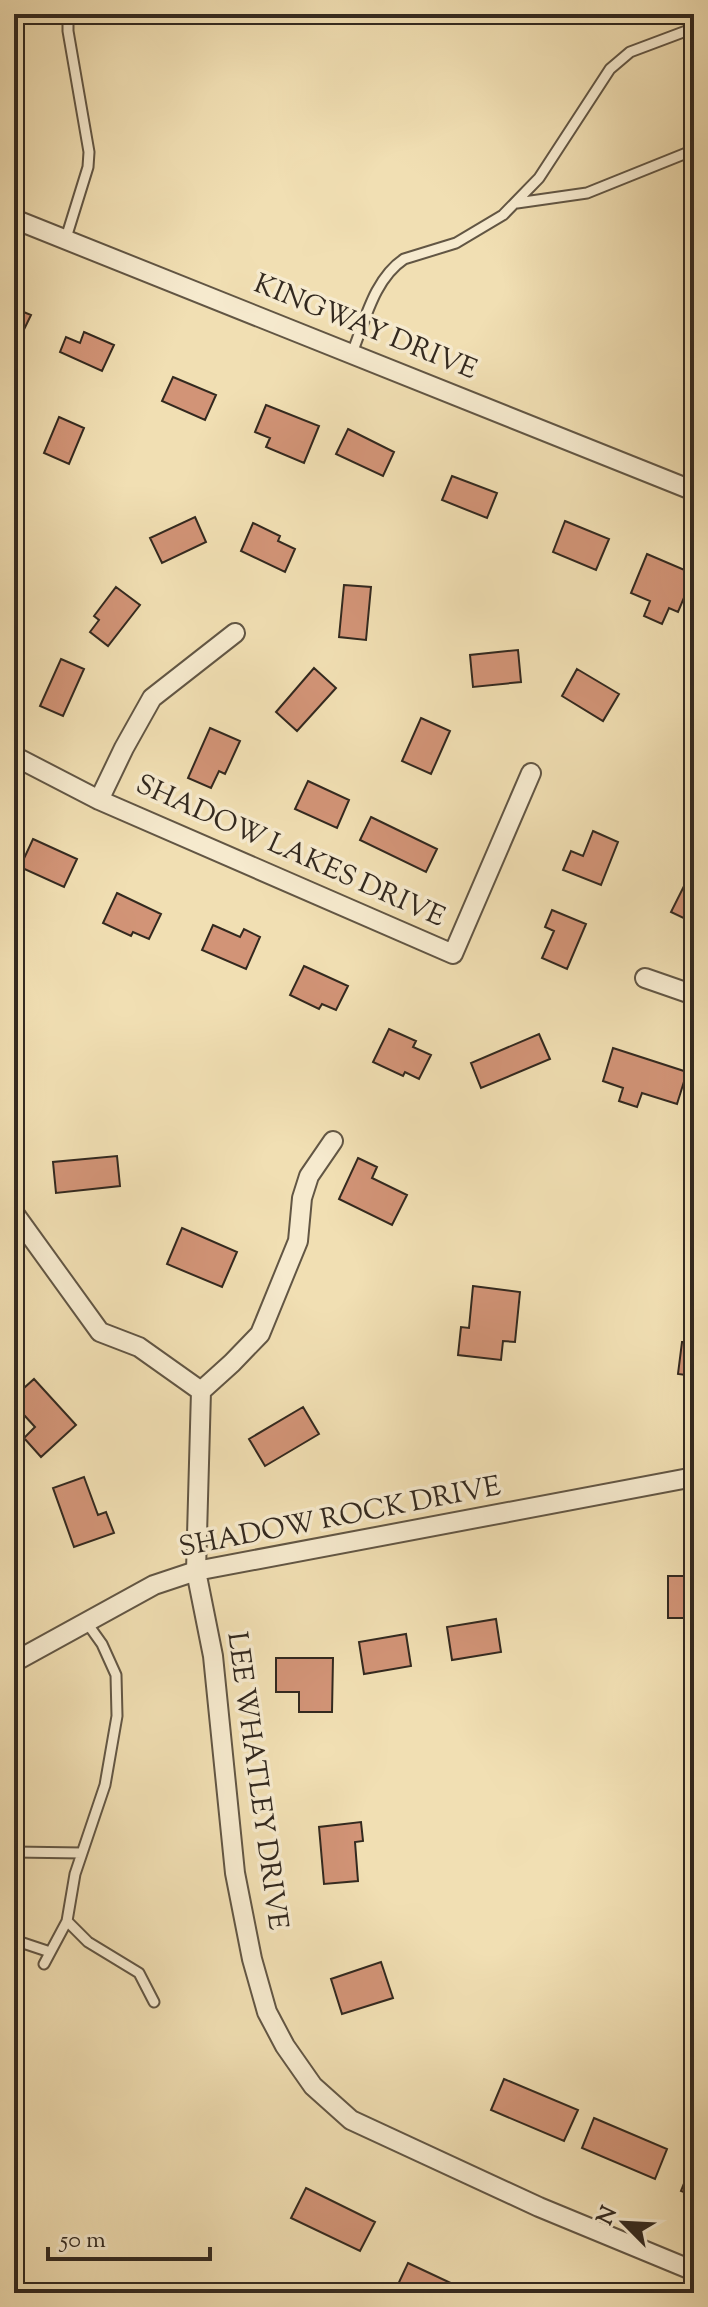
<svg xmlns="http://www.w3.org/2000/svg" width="708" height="2307" font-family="'Sorts Mill Goudy',serif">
<rect width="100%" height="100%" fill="#f1dfb3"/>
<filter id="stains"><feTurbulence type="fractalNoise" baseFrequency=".0025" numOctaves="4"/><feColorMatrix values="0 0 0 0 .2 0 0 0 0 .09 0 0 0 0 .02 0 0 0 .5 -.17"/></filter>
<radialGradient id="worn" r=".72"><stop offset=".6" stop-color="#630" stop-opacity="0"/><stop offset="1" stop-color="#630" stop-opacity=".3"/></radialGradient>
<path fill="#d29477" stroke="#33291f" stroke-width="2" d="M14 308 31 315 18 342 14 340Z
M84 332 114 345 102 371 60 352 66 337 80 343Z
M173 377 216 395 205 420 162 401Z
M266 405 319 426 304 463 266 447 270 438 255 432Z
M59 417 84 428 69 464 44 453Z
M348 429 394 452 383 476 336 454Z
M452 476 497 493 487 518 442 500Z
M195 517 206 542 162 563 150 538Z
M565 521 609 539 596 570 553 552Z
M253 523 280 536 278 541 295 549 285 572 241 551Z
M647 554 694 574 678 612 669 608 662 624 644 616 650 601 631 593Z
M344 585 371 587 366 640 339 637Z
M116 587 140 605 108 646 90 632 99 620 94 616Z
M518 650 521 682 473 687 470 655Z
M61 659 84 669 63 716 40 706Z
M314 668 336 688 297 731 276 712Z
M577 669 619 694 603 721 562 696Z
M421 718 450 731 431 774 402 761Z
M210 728 240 741 225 774 219 771 211 788 188 778Z
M308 781 349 800 337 828 295 809Z
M371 817 437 849 426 872 360 840Z
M593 831 618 842 601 885 563 870 571 851 583 856Z
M33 839 77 859 64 887 20 867Z
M692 870 694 871V923L671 912Z
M117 893 161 914 149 939 133 932 131 936 103 923Z
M552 910 586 924 567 969 542 958 554 931 545 927Z
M213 925 240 937 244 929 260 937 246 969 202 950Z
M304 966 348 986 336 1010 322 1004 319 1009 290 995Z
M389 1029 416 1041 413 1047 431 1055 419 1079 405 1072 403 1076 373 1062Z
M539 1034 550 1059 481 1088 471 1063Z
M613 1048 687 1072 677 1104 642 1093 637 1107 619 1101 623 1088 603 1081Z
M117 1156 120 1186 56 1193 53 1162Z
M358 1158 377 1167 372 1178 407 1195 392 1225 339 1199Z
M182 1228 237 1252 222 1287 167 1264Z
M473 1286 520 1292 515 1342 503 1341 501 1360 458 1355 461 1327 469 1328Z
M682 1342 694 1343V1376L678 1374Z
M34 1379 76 1425 41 1457 24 1438 35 1427 14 1404V1397Z
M303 1407 319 1434 265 1466 249 1439Z
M84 1477 98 1515 106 1512 114 1533 74 1547 53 1488Z
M668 1576H694V1618H668Z
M496 1619 501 1652 452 1660 447 1627Z
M406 1634 411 1666 364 1674 359 1642Z
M276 1658H333L332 1712H299V1692H276Z
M361 1822 363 1841 355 1842 358 1881 324 1884 319 1827Z
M381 1962 393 1998 342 2014 331 1979Z
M504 2079 578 2110 564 2141 491 2110Z
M594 2118 667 2149 655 2179 582 2148Z
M693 2161H694V2196L681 2191Z
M306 2188 375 2222 360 2251 291 2218Z
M408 2263 455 2285 451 2293H394Z"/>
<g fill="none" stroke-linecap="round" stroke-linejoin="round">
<defs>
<path id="lane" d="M517 203 587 193 694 150
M66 238 88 167 89 152 68 31V14
M352 353C365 321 374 279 404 259L456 243 503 215 539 178 610 69 630 52 694 28
M14 1852 82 1853
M67 1921 88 1942 139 1973 154 2002
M14 1940 50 1952
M44 1964 67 1921 75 1874 105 1785 117 1716 116 1675 102 1644 87 1623"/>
<path id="street" d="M14 219 694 491
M14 756 99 800 453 954 531 773
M99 800 124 748 152 698 235 633
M645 978 694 995
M14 1213 100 1332 139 1347 201 1391 196 1571 213 1656 235 1873 252 1959 267 2012 285 2046 313 2086 351 2120 539 2207 694 2271
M201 1391 232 1363 260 1334 298 1241 302 1198 309 1176 333 1141
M14 1662 154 1585 196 1571 694 1477"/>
</defs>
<use href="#lane" stroke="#625644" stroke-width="13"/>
<use href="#street" stroke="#625644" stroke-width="22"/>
<use href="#lane" stroke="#f6eace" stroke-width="9"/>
<use href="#street" stroke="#f6eace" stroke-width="18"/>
</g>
<g text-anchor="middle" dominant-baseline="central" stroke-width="7" stroke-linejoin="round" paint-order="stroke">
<g font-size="28" fill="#33291f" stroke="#f6eace">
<text transform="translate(365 328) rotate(22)">KINGWAY DRIVE</text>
<text transform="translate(290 852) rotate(24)">SHADOW LAKES DRIVE</text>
<text transform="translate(340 1518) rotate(-11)">SHADOW ROCK DRIVE</text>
<text transform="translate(256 1781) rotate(82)">LEE WHATLEY DRIVE</text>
</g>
</g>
<rect width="708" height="2307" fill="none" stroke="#f1dfb3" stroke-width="48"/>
<rect x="16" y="16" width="676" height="2275" fill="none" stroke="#33291f" stroke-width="4"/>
<rect x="24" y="24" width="660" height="2259" fill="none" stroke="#33291f" stroke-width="2"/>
<g transform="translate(624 2223) rotate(294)" stroke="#f6eace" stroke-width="6" paint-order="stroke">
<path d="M0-6L14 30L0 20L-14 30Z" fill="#33291f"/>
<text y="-12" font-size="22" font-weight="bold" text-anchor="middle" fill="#33291f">N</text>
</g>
<path d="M48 2247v12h162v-12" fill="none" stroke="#33291f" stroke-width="4"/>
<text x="60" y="2247" font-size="24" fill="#33291f" stroke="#f6eace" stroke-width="6" paint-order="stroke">50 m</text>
<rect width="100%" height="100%" filter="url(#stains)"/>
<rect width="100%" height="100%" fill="url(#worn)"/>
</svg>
